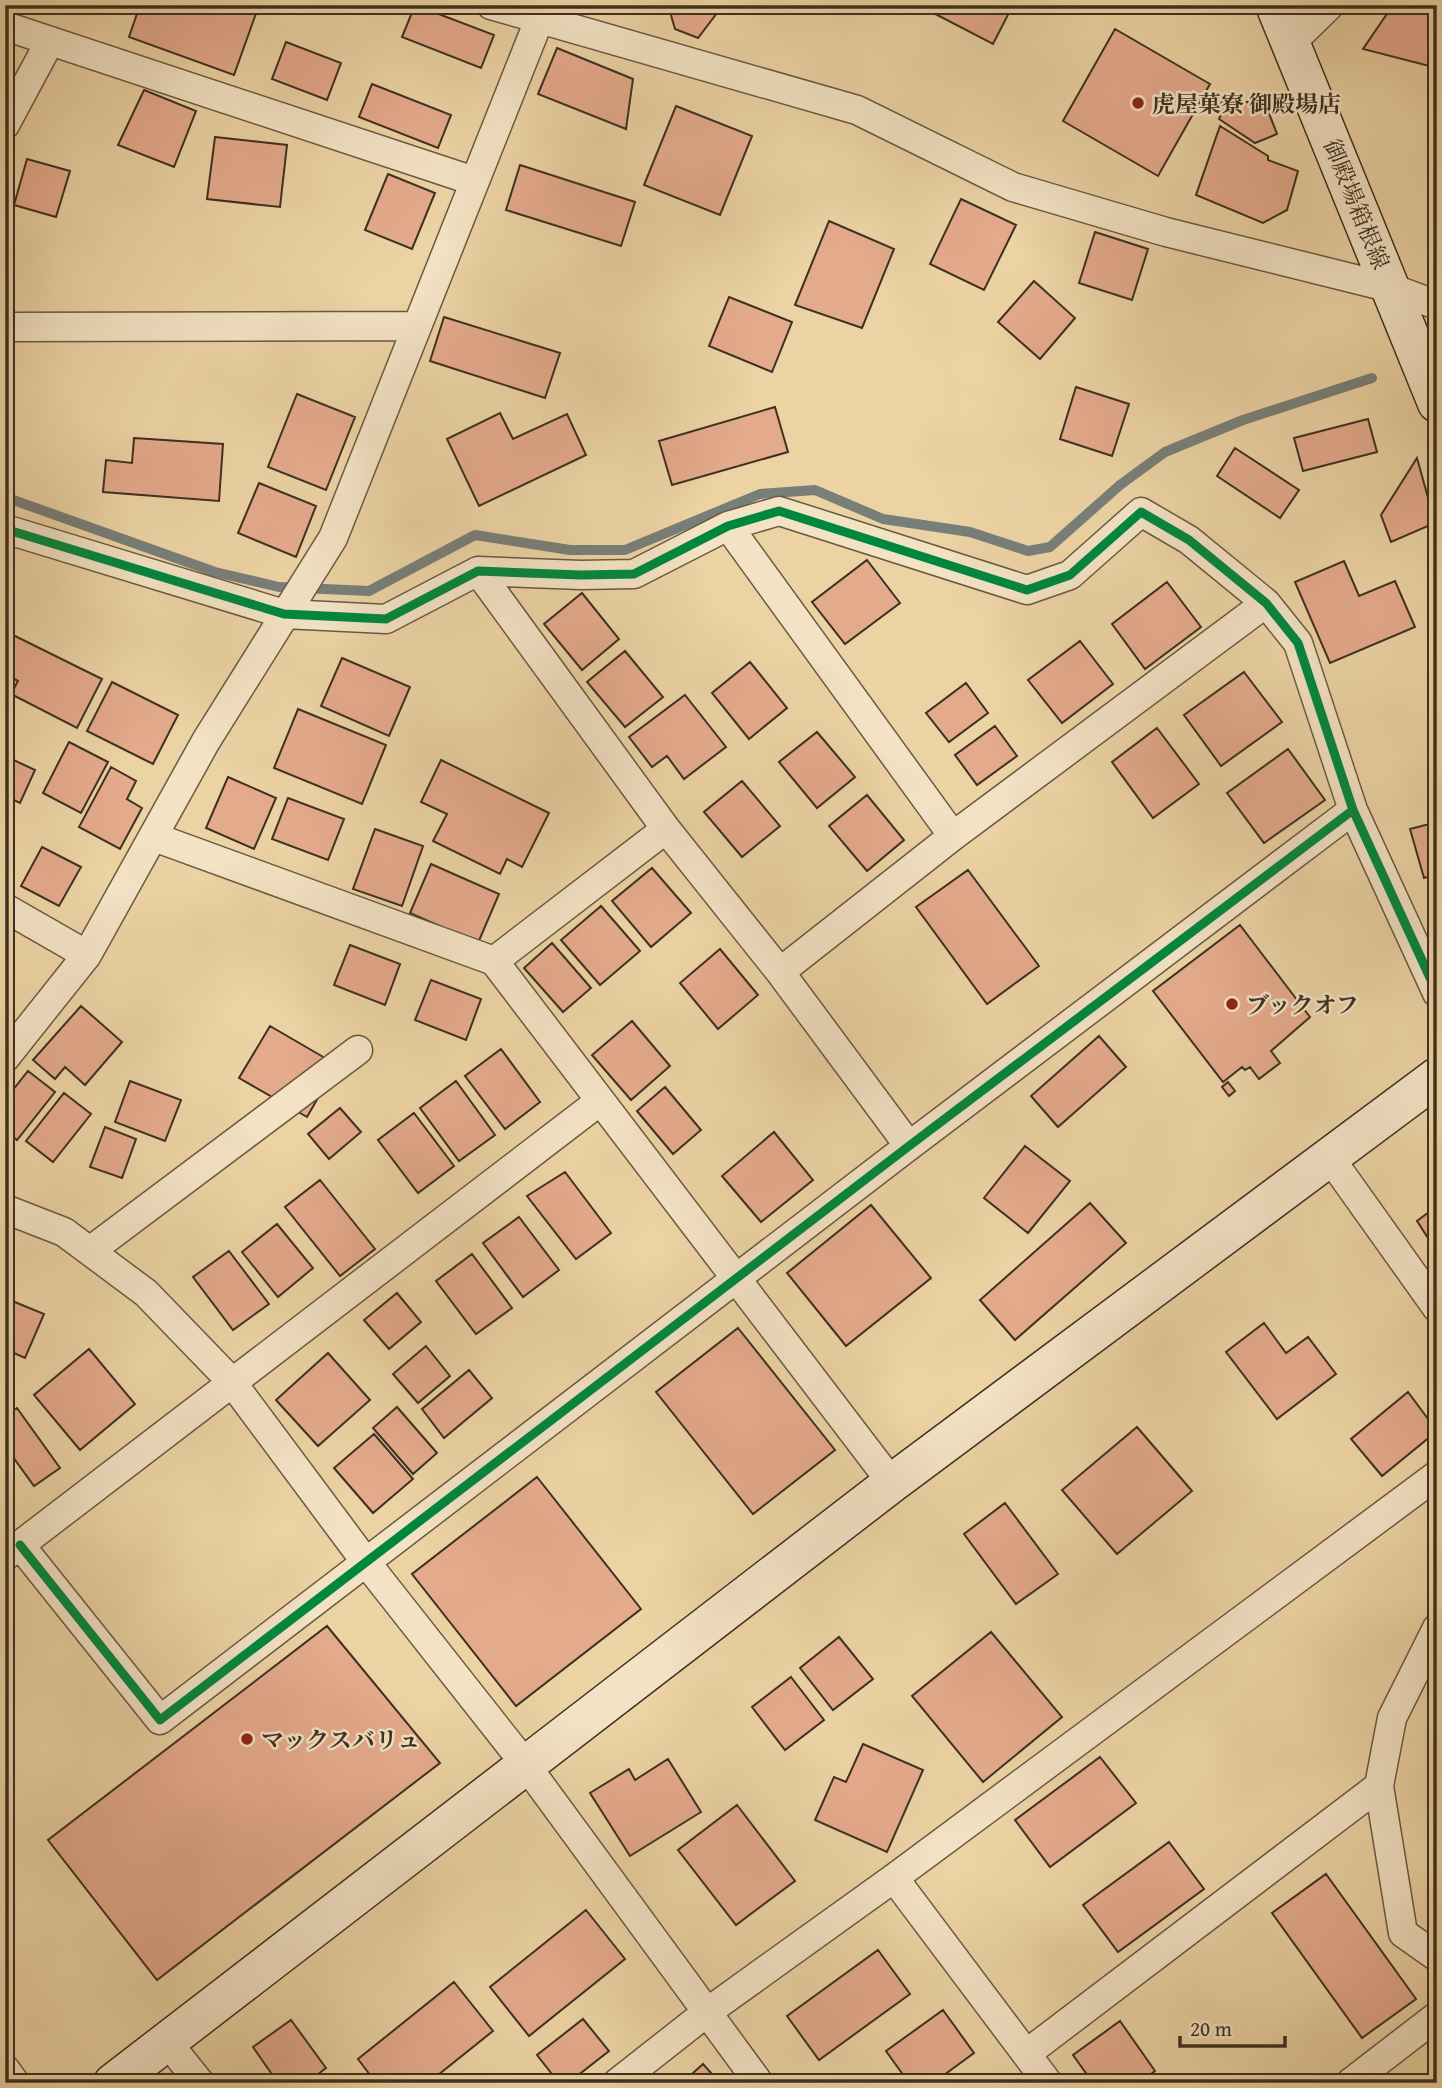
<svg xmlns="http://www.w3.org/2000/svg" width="1442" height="2088" font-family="'Gentium Book Plus','Noto Serif JP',serif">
<rect width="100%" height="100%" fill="#ecd3a4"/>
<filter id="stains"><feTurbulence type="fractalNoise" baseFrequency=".00286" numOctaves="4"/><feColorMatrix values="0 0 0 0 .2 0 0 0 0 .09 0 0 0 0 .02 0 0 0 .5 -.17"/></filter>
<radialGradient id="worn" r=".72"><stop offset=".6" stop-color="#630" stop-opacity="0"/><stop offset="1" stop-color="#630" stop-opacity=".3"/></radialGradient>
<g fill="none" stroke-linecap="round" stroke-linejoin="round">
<path stroke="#787f79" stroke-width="10" d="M5 497 215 572 279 587 369 591 475 535 570 550H625L760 494 815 490 883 519 970 532 1028 551 1050 547 1120 485 1165 452 1243 420 1372 378"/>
</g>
<path fill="#e4aa8c" stroke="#3e3021" stroke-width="2" d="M140 5H259L234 75 129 37Z
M415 5 494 35 481 68 402 37Z
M668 5H723L698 38 675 29Z
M918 5H1013L993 44Z
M1393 5H1437V68L1363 49Z
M1115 29 1210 84 1158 176 1063 121Z
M286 42 341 63 327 100 272 79Z
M557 48 633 79 626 129 538 94Z
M372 84 451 115 438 148 359 117Z
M144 90 196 111 174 167 118 145Z
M1262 95 1277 134 1255 143 1219 119 1222 112 1215 110 1226 98 1236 107Z
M676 106 752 136 720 215 644 185Z
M1220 126 1268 156V160L1298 171 1287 210 1263 223 1196 195Z
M215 137 287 145 280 207 207 199Z
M27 159 70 171 56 217 14 205Z
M520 165 635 202 621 246 506 210Z
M388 174 435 193 412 249 365 230Z
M961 199 1016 225 984 290 930 264Z
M829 221 894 249 862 328 795 305Z
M1095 232 1148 249 1132 300 1079 283Z
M1034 281 1075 318 1040 359 998 322Z
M729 297 792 322 772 372 709 346Z
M444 317 560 353 545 398 430 361Z
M1076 387 1129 404 1112 456 1060 439Z
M297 394 355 417 326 490 268 467Z
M775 407 788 452 672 485 659 441Z
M500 413 513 439 567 414 586 455 479 506 447 439Z
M1368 419 1377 452 1303 471 1294 438Z
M134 438 223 444 219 501 103 492 106 460 132 463Z
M1235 448 1299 490 1280 518 1217 476Z
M1417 458 1435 523 1391 542 1381 515Z
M259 483 316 506 296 557 238 533Z
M867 560 900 603 845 644 812 602Z
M1344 561 1359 596 1395 581 1415 627 1330 663 1295 582Z
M1167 582 1201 627 1145 669 1112 624Z
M582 593 619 639 582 670 544 624Z
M11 634 102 679 77 728 11 694 18 681 5 674V646Z
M1080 641 1113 684 1062 723 1028 680Z
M625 651 663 697 625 727 587 682Z
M342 658 410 687 389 736 321 706Z
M750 662 787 708 749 739 712 693Z
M1244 672 1282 722 1221 766 1184 715Z
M112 682 178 715 153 764 87 731Z
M966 683 988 713 949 742 926 713Z
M685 695 726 747 684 779 667 756 652 767 629 737Z
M298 709 386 745 362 804 274 768Z
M995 726 1017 756 977 785 955 755Z
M1157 728 1199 784 1153 818 1112 762Z
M817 732 855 777 817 808 779 762Z
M69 742 108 762 81 813 43 793Z
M1288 749 1325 800 1264 843 1227 793Z
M5 756 35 770 20 803 5 796Z
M441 760 549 813 522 867 507 859 500 874 433 841 447 814 421 802Z
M111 767 136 781 127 799 142 808 120 849 79 827Z
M228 777 276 798 254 849 206 828Z
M742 781 780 826 742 857 704 812Z
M867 795 904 840 867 871 829 826Z
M288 798 344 819 328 860 272 839Z
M1437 822V874L1424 878 1410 829Z
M375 829 423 846 402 906 353 889Z
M42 847 81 867 59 906 21 886Z
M431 864 499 894 478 943 410 913Z
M652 868 691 913 651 947 612 901Z
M968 870 1039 966 987 1004 916 907Z
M601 906 640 951 600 985 561 940Z
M1240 925 1310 1017 1271 1051 1280 1063 1259 1079 1250 1067 1245 1070 1242 1067 1223 1082 1153 991Z
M552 943 591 988 563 1012 524 968Z
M350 945 400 964 385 1005 334 985Z
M720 949 758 995 718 1029 680 983Z
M431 980 481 999 466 1040 415 1020Z
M81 1006 122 1042 85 1085 65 1067 55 1079 33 1060Z
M632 1021 670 1066 631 1100 592 1055Z
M270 1026 337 1065 307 1117 239 1078Z
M1099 1036 1126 1067 1058 1127 1031 1096Z
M501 1049 540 1102 505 1129 465 1076Z
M28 1071 55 1092 17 1140 5 1130V1100Z
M130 1081 181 1100 165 1141 115 1122Z
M456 1081 495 1135 459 1161 420 1108Z
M1228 1082 1235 1091 1229 1096 1222 1087Z
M665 1087 701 1130 673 1154 637 1111Z
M64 1093 91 1114 53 1162 26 1141Z
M340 1108 361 1132 329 1159 308 1134Z
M414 1113 454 1166 418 1193 378 1140Z
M105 1127 136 1139 122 1178 90 1167Z
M774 1132 813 1180 761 1222 722 1176Z
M1025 1146 1070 1181 1028 1233 984 1198Z
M565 1172 611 1233 576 1259 527 1196Z
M320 1180 375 1249 340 1276 285 1207Z
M1090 1203 1126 1243 1015 1340 980 1300Z
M871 1205 931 1278 846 1346 787 1273Z
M1437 1206V1252L1417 1221Z
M519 1217 559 1270 523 1297 483 1243Z
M277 1224 313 1268 278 1297 242 1252Z
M229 1251 269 1304 233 1330 193 1277Z
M472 1254 512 1308 476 1334 436 1281Z
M397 1293 421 1322 389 1349 364 1320Z
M5 1298 44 1314 25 1358 5 1349Z
M1264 1323 1286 1353 1308 1337 1336 1374 1277 1419 1226 1352Z
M738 1328 835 1450 753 1514 656 1392Z
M426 1346 450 1376 418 1403 393 1374Z
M89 1349 135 1404 80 1450 34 1395Z
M328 1353 370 1400 318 1446 276 1400Z
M469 1370 492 1398 444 1438 422 1409Z
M1408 1392 1437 1431 1382 1476 1351 1439Z
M397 1407 437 1453 413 1474 373 1428Z
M17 1408 60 1468 34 1486 5 1446V1416Z
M1137 1427 1192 1491 1117 1554 1062 1490Z
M374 1434 413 1479 373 1513 334 1468Z
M537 1477 641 1609 516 1706 412 1574Z
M1005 1503 1058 1574 1016 1604 964 1534Z
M327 1626 440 1763 157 1980 48 1840Z
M991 1632 1062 1717 983 1782 912 1696Z
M839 1637 873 1679 833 1710 800 1668Z
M791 1677 824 1720 785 1750 752 1707Z
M863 1744 923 1770 887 1852 815 1820 834 1777 846 1782Z
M1100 1757 1136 1803 1050 1867 1015 1820Z
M668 1759 701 1812 630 1856 590 1793 629 1769 635 1780Z
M737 1805 795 1881 736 1925 678 1850Z
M1169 1842 1204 1889 1118 1952 1083 1905Z
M1326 1874 1416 1999 1362 2038 1272 1913Z
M586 1910 625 1959 529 2036 490 1987Z
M878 1950 910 1994 819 2060 787 2016Z
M454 1982 493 2031 428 2083H376L358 2059Z
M943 2010 974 2053 933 2083H909L886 2051Z
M583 2019 609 2051 568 2083H559L537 2055Z
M291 2020 326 2068 306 2083H278L253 2047Z
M1120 2021 1155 2071 1139 2083H1093L1073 2055Z
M703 2064 720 2083H682Z"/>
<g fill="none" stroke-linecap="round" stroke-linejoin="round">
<defs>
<path id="street" d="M491 5 857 110 1013 187 1166 232 1391 288 1437 305
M5 26 474 181
M1291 43 1330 5
M5 125 50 41
M5 327 415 326
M728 526 953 836
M5 529 284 614 386 619 478 571 581 575 634 574 728 526 779 511 1027 590 1070 575 1141 512 1189 540 1266 603 1298 643 1353 810 1437 993
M478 571 666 829 780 972 909 1146
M154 837 494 961 892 1483
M5 908 87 955
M494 961 666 829
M780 972 953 836 1266 603
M5 1058 87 955 206 741 333 538 545 5
M1330 1158 1437 1308
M5 1209 64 1232 146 1293 231 1381 365 1561 525 1764 759 2083
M90 1251 358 1050
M20 1545 160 1720 909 1146 1353 810
M7 1555 600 1101
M1437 1628 1392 1718 1379 1786 1403 1933 1437 1957
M894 1878 1048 2083
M168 2043 200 2083
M1026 2054 1379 1786
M5 2069 15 2083
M617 2083 706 2013 894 1878 1437 1475
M1350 2083 1437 2016"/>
<path id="secondary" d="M1275 5 1437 403
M113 2083 892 1483 1437 1077"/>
</defs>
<use href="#street" stroke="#6a5942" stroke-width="31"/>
<use href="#secondary" stroke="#3e3021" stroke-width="41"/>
<use href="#street" stroke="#f3e2c4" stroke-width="28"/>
<use href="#secondary" stroke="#f3e2c4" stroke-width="38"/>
<defs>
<path id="cycleway" d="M5 529 284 614 386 619 478 571 581 575 634 574 728 526 779 511 1027 590 1070 575 1141 512 1189 540 1266 603 1298 643 1353 810 1437 993
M20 1545 160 1720 909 1146 1353 810"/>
</defs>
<use href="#cycleway" stroke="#f3e2c4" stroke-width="13"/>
<use href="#cycleway" stroke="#00873e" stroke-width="9"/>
</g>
<g fill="#8f2418" stroke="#f3e2c4" stroke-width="2.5">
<circle cx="1138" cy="103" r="7"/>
<circle cx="1232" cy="1004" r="7"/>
<circle cx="247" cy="1739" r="7"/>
</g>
<g text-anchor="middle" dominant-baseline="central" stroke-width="5" stroke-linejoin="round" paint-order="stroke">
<g font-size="23" font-weight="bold" fill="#3e3021" stroke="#f3e2c4" text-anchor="start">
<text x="1152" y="103">虎屋菓寮 御殿場店</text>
<text x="1246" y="1004">ブックオフ</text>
<text x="261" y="1739">マックスバリュ</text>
</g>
<g font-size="23" fill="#3e3021" stroke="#f3e2c4">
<text transform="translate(1357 204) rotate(68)">御殿場箱根線</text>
</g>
</g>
<rect width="1442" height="2088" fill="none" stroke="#ecd3a4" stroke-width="28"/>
<rect x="7" y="7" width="1428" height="2074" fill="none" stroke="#3e3021" stroke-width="3.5"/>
<rect x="14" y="14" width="1414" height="2060" fill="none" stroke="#3e3021" stroke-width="2"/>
<path d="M1180 2036v10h105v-10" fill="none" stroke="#3e3021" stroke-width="3.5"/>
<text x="1190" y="2036" font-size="21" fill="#3e3021" stroke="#f3e2c4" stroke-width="5" paint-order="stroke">20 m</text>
<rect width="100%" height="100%" filter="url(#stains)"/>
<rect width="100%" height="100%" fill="url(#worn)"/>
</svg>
